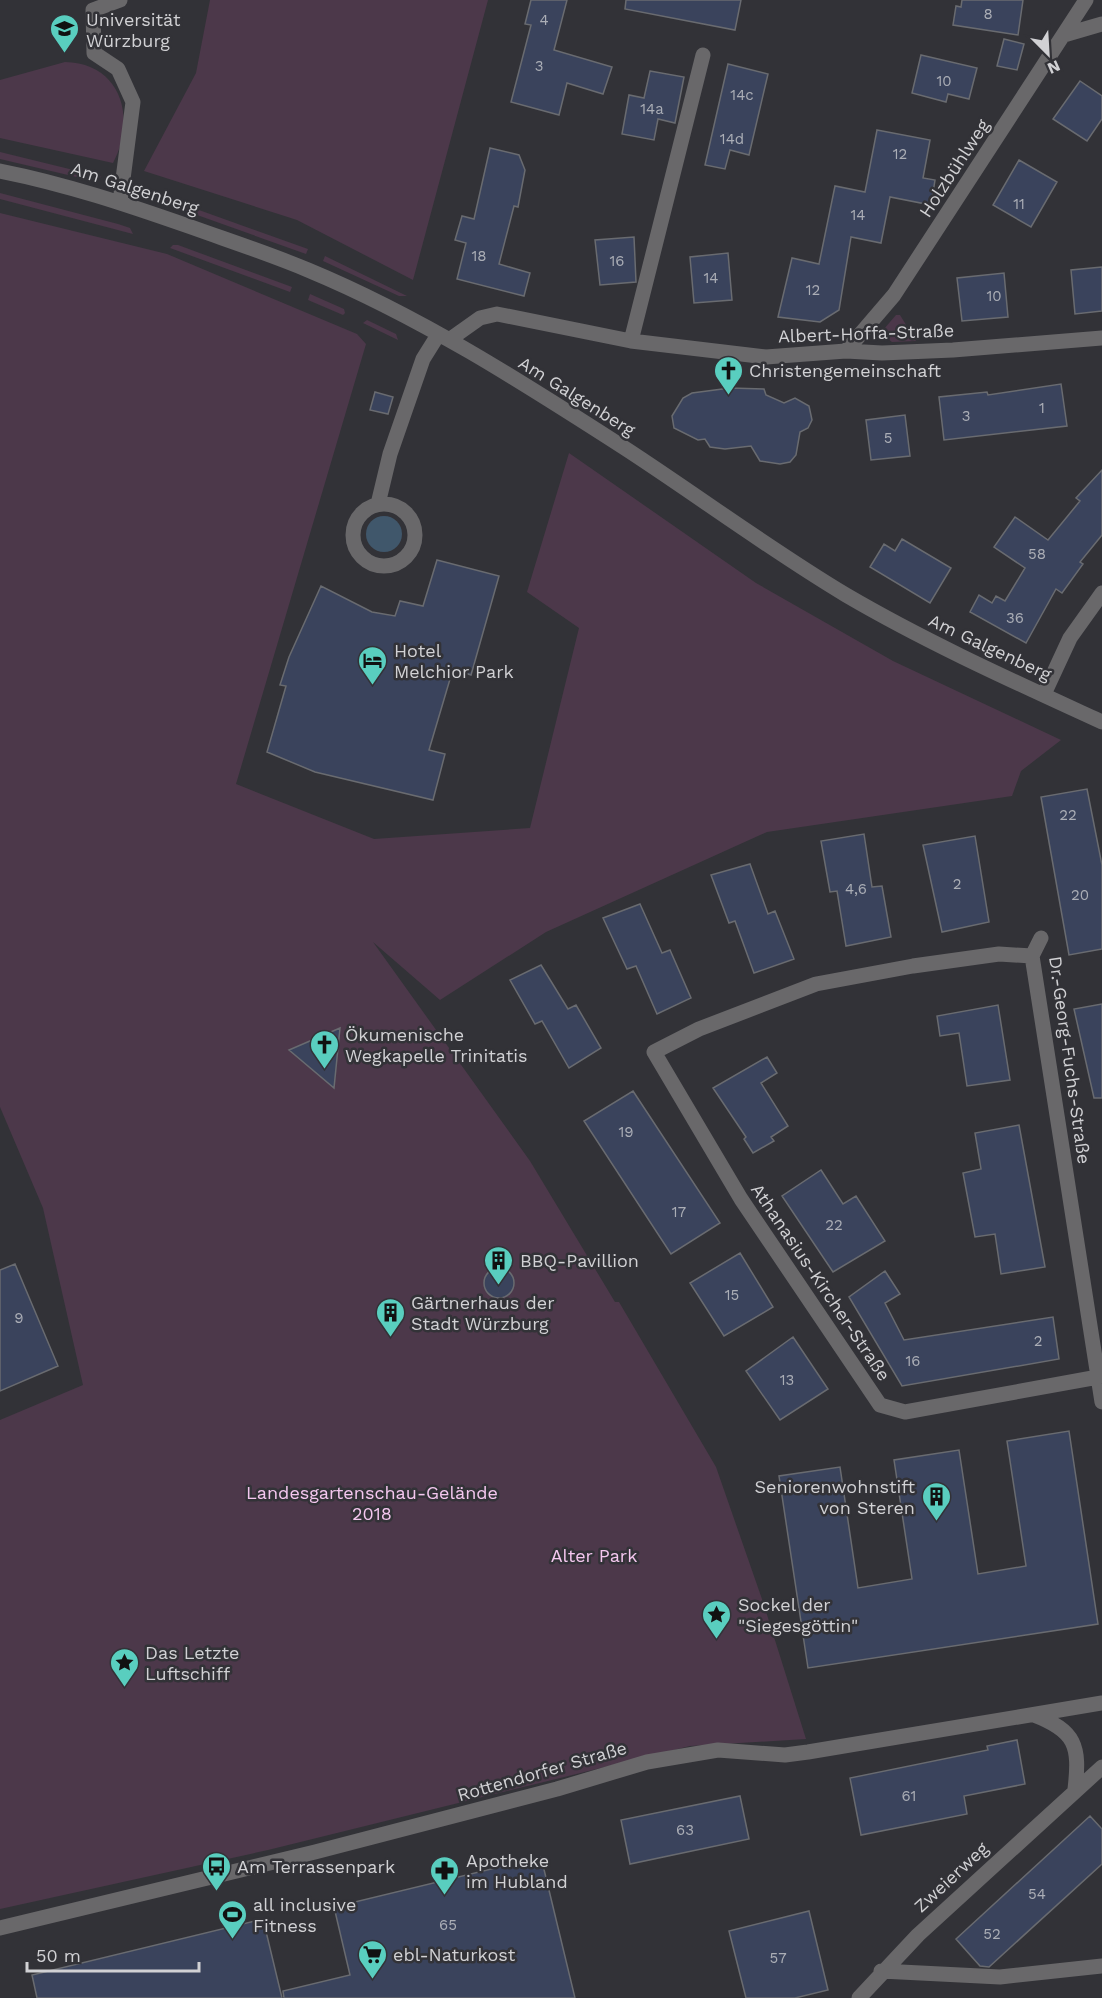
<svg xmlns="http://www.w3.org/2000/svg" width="1102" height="1998" font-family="'Work Sans',sans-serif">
<rect width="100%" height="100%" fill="#323237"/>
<path fill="#4c384a" d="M210 0H488L413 280 297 220 144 171 196 73Z
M65 62C121 63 137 118 113 163L0 138V80Z
M0 152 102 177 85 179 0 159Z
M146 191 308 249 306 254 155 200Z
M0 193 118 224 130 228 133 234 0 199Z
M0 213 167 254 357 334 366 344 236 784 374 839 530 828 579 628 527 592 569 453 756 583 893 661 1061 740 1021 771 1012 796 767 832 546 932 440 1000 373 942 530 1161 615 1302H619L716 1467 763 1602 806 1739 690 1746 268 1850 0 1909V1420L83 1385 43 1208 0 1107Z
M173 245H178L292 287 290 292 170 248Z
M325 256 407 296H399L323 261Z
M310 294 344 309 345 313 343 315 308 300Z
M896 315H900L916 341 892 342 883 335 884 329Z
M367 320 396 334 398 340 363 323Z"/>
<path fill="#40576b" d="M366 534a18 18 0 1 1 36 0a18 18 0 1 1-36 0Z"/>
<path fill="#3a435c" stroke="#696b70" stroke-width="1.5" d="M531 0H567L554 50 612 67 603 94 567 83 559 115 511 102 531 25 525 24Z
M626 0H741L735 30 625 9Z
M962 0H1023L1018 35 953 25 956 6 961 7Z
M1004 39 1024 44 1017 70 997 66Z
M921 55 977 68 969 99 948 94 946 102 912 93Z
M728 64 768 74 749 155 730 150 725 169 705 165Z
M650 71 684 77 675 123 658 119 654 140 622 134 629 95 644 98Z
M1080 81 1102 96V119L1087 141 1053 119Z
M877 130 930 140 923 178 935 180 931 205 890 197 881 243 851 237 839 310 820 322 778 317 792 258 819 264 835 186 865 192Z
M490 148 519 155 525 170 518 207 514 206 499 264 530 273 524 296 457 279 466 243 455 240 462 216 474 219Z
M1019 160 1057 182 1031 227 993 205Z
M634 237 636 282 600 285 595 240Z
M728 253 732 300 694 303 690 257Z
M1102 267V311L1075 314 1071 270Z
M1004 273 1008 317 962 321 957 278Z
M1061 384 1067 426 944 440 939 397 987 392 988 395Z
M730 388 764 389 766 395 784 403 795 398 809 406 812 420 808 428 800 432 796 455 790 462 780 464 760 461 751 446 725 449 710 447 705 439 698 440 674 428 672 416 683 398 692 393Z
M375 392 393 397 388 414 370 410Z
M905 415 910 456 871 460 866 420Z
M1102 470V535L1080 562 1083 564 1062 593 1056 589 1026 643 970 612 979 595 992 603 996 596 1005 601 1025 568 994 547 1015 517 1048 540 1080 501 1076 498Z
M902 539 951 568 930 603 870 567 884 544 895 551Z
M437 560 499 576 471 675 453 669 429 750 445 754 433 800 315 772 267 752 286 686 280 685 289 657 321 586 372 612 395 616 400 601 423 606Z
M1087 789 1102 865V949L1069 955 1041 797Z
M864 834 872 887 882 886 891 937 846 946 837 891 830 892 821 841Z
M975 836 989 922 942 932 923 845Z
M750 864 768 914 775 911 794 959 754 973 735 921 729 923 711 875Z
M640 904 662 953 670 950 691 998 657 1014 636 966 627 969 603 918Z
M541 965 568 1009 576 1005 601 1048 569 1068 542 1021 535 1024 510 980Z
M1102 1004V1098H1094L1074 1009Z
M998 1005 1010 1080 967 1086 959 1033 940 1036 937 1016Z
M340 1028 334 1088 289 1050Z
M767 1057 777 1073 761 1083 788 1126 771 1137 774 1141 753 1153 744 1139 746 1137 713 1088Z
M633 1091 720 1223 671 1254 584 1121Z
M1019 1125 1045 1267 1001 1274 995 1234 975 1237 963 1173 981 1169 975 1133Z
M821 1170 843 1204 856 1196 885 1241 833 1272 782 1196Z
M740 1253 773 1307 724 1336 690 1283Z
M15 1264 58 1366 0 1391V1270Z
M484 1283a15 15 0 1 1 30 0a15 15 0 1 1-30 0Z
M885 1271 900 1294 885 1303 904 1340 1053 1317 1059 1359 902 1386 849 1297Z
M793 1337 828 1389 780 1420 746 1371Z
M1069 1431 1098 1624 808 1668 779 1476 840 1467 858 1588 912 1579 894 1460 959 1450 978 1574 1026 1566 1007 1441Z
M1017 1740 1025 1784 964 1796 967 1814 861 1835 850 1778 988 1750 987 1746Z
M740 1796 749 1839 630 1864 621 1820Z
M1090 1816 1102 1829V1864L989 1967 980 1966 956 1939Z
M541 1857 575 1998H284L283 1991 350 1975 334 1907Z
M809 1911 828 1990 795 1998H746L729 1931Z
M263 1919 282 1998H37L32 1975Z"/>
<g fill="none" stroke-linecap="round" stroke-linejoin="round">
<path stroke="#69686a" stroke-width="15" d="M120 0 93 10 94 53 118 69 133 102 120 202
M1064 35 1102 24
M0 171C66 184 128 205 191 227 230 241 270 254 308 270 419 316 522 382 623 447 697 495 769 549 846 595 928 643 1015 682 1102 722
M449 340 480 318 497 314 631 341 766 357 846 351 882 353 953 350 1102 338
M631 341 703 55
M846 351 894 295 1086 0
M378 504 390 454 423 359 438 335
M353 535a31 31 0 1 1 62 0a31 31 0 1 1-62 0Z
M1044 694 1070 638 1102 593
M1041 938 1032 956 1102 1402
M1032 956 999 954 913 966 816 984 699 1029 654 1052 741 1199 880 1405 905 1412 1098 1377
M1034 1715C1076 1731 1080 1746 1075 1789
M0 1928 315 1852 557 1789 647 1762 718 1750 785 1755 808 1752 1102 1703
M881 1971 1000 1977 1102 1966
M859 1998 918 1935 1102 1767"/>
</g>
<defs>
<symbol id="university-pin" viewBox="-11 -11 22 30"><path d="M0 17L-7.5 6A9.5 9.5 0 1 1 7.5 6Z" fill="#59cebf" stroke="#323237"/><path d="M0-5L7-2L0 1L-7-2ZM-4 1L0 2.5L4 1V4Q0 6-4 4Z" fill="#111"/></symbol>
<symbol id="church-pin" viewBox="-11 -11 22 30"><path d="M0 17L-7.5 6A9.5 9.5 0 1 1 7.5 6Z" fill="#59cebf" stroke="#323237"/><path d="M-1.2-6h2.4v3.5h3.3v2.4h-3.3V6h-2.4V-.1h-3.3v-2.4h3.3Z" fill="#111"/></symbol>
<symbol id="hotel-pin" viewBox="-11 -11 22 30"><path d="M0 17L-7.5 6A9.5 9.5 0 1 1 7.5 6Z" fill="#59cebf" stroke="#323237"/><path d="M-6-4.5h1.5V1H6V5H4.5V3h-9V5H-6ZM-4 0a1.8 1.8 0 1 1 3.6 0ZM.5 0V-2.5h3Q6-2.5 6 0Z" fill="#111"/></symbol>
<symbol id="building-pin" viewBox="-11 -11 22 30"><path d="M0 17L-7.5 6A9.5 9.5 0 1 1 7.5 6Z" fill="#59cebf" stroke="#323237"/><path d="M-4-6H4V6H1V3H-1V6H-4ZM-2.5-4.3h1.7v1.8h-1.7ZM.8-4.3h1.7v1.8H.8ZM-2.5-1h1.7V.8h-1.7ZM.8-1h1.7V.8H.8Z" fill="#111"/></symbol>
<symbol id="sight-pin" viewBox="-11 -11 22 30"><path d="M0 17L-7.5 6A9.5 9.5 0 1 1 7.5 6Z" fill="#59cebf" stroke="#323237"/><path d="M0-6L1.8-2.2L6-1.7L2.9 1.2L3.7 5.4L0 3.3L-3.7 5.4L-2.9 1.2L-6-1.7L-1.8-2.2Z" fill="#111"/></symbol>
<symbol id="bus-pin" viewBox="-11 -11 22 30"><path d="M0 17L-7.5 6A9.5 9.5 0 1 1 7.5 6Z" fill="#59cebf" stroke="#323237"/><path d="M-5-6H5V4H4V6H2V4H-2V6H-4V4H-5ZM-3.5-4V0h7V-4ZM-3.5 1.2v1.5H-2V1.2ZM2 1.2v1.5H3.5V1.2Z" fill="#111"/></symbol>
<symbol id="pharmacy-pin" viewBox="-11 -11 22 30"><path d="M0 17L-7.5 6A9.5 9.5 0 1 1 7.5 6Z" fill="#59cebf" stroke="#323237"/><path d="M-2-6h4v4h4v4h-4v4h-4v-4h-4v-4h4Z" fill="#111"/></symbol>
<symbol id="stadium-pin" viewBox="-11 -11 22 30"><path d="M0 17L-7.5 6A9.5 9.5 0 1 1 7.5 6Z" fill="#59cebf" stroke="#323237"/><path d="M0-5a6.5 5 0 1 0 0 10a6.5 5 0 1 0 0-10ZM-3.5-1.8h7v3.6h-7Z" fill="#111"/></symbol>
<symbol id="supermarket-pin" viewBox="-11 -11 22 30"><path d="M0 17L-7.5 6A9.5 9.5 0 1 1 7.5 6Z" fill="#59cebf" stroke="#323237"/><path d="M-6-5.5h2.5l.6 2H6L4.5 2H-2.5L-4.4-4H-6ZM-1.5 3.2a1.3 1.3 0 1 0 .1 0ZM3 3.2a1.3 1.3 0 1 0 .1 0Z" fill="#111"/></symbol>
</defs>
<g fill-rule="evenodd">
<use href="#university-pin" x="48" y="12" width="33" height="45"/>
<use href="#church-pin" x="712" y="354" width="33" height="45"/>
<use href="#hotel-pin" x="356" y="644" width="33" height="45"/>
<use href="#church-pin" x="308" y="1028" width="33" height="45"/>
<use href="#building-pin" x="482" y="1244" width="33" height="45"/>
<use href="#building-pin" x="374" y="1296" width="33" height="45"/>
<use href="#building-pin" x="920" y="1480" width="33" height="45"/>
<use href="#sight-pin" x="700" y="1598" width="33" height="45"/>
<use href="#sight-pin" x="108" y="1646" width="33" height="45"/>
<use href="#bus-pin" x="200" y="1850" width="33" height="45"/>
<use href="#pharmacy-pin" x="428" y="1854" width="33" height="45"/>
<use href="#stadium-pin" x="216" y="1898" width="33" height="45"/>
<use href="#supermarket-pin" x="356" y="1938" width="33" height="45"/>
</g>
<g text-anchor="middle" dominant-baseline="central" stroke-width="5" stroke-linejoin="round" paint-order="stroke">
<g font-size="15" fill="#abaeb6">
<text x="988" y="14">8</text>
<text x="544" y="20">4</text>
<text x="539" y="66">3</text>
<text x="944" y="81">10</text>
<text x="742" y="95">14c</text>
<text x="652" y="109">14a</text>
<text x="732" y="139">14d</text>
<text x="900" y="154">12</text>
<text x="1019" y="204">11</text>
<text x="858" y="215">14</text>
<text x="479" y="256">18</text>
<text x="617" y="261">16</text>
<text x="711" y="278">14</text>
<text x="813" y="290">12</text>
<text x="994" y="296">10</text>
<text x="1042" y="408">1</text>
<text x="966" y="416">3</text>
<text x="888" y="438">5</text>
<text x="1037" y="554">58</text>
<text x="1015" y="618">36</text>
<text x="1068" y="815">22</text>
<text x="957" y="884">2</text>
<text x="856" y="889">4,6</text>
<text x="1080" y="895">20</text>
<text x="626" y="1132">19</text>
<text x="679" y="1212">17</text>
<text x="834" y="1225">22</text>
<text x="732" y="1295">15</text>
<text x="19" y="1318">9</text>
<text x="1038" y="1341">2</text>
<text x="913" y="1361">16</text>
<text x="787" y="1380">13</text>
<text x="909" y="1796">61</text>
<text x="685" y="1830">63</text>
<text x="1037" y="1894">54</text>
<text x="448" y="1925">65</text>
<text x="992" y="1934">52</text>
<text x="778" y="1958">57</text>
</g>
<g font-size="18" fill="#d1d1d4" stroke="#323237" text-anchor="start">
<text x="86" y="19">Universität<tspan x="86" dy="21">Würzburg</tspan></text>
<text x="749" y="370">Christengemeinschaft</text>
<text x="394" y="650">Hotel<tspan x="394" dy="21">Melchior Park</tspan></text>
<text x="345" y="1034">Ökumenische<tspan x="345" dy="21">Wegkapelle Trinitatis</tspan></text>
<text x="520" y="1260">BBQ-Pavillion</text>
<text x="411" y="1302">Gärtnerhaus der<tspan x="411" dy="21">Stadt Würzburg</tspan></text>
<text x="915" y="1486" text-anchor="end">Seniorenwohnstift<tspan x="915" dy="21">von Steren</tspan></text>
<text x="738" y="1604">Sockel der<tspan x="738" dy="21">"Siegesgöttin"</tspan></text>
<text x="145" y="1652">Das Letzte<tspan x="145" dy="21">Luftschiff</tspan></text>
<text x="466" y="1860">Apotheke<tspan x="466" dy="21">im Hubland</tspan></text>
<text x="237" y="1866">Am Terrassenpark</text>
<text x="253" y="1904">all inclusive<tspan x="253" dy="21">Fitness</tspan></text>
<text x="393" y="1954">ebl-Naturkost</text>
</g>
<g font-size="18" fill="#d1d1d4" stroke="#323237">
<text transform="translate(954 168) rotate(-57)">Holzbühlweg</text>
<text transform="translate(135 188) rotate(18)">Am Galgenberg</text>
<text transform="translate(866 333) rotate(-2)">Albert-Hoffa-Straße</text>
<text transform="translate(577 396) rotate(32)">Am Galgenberg</text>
<text transform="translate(990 647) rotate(25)">Am Galgenberg</text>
<text transform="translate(1070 1060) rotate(82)">Dr.-Georg-Fuchs-Straße</text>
<text transform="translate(821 1282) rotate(56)">Athanasius-Kircher-Straße</text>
<text transform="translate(542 1771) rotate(-16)">Rottendorfer Straße</text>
<text transform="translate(951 1877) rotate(-43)">Zweierweg</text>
</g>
<g font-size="18" fill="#f4c7ef" stroke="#323237">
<text x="372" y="1492">Landesgartenschau-Gelände<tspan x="372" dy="21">2018</tspan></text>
<text x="594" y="1555">Alter Park</text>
</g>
</g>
<g transform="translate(1048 54) rotate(156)" stroke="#323237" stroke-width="4.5" paint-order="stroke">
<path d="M0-4.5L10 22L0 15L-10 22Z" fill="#d1d1d4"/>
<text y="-9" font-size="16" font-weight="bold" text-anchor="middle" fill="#d1d1d4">N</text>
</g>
<path d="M27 1962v9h172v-9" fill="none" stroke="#d1d1d4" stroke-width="3"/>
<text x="36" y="1962" font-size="18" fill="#d1d1d4" stroke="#323237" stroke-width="4.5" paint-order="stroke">50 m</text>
</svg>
